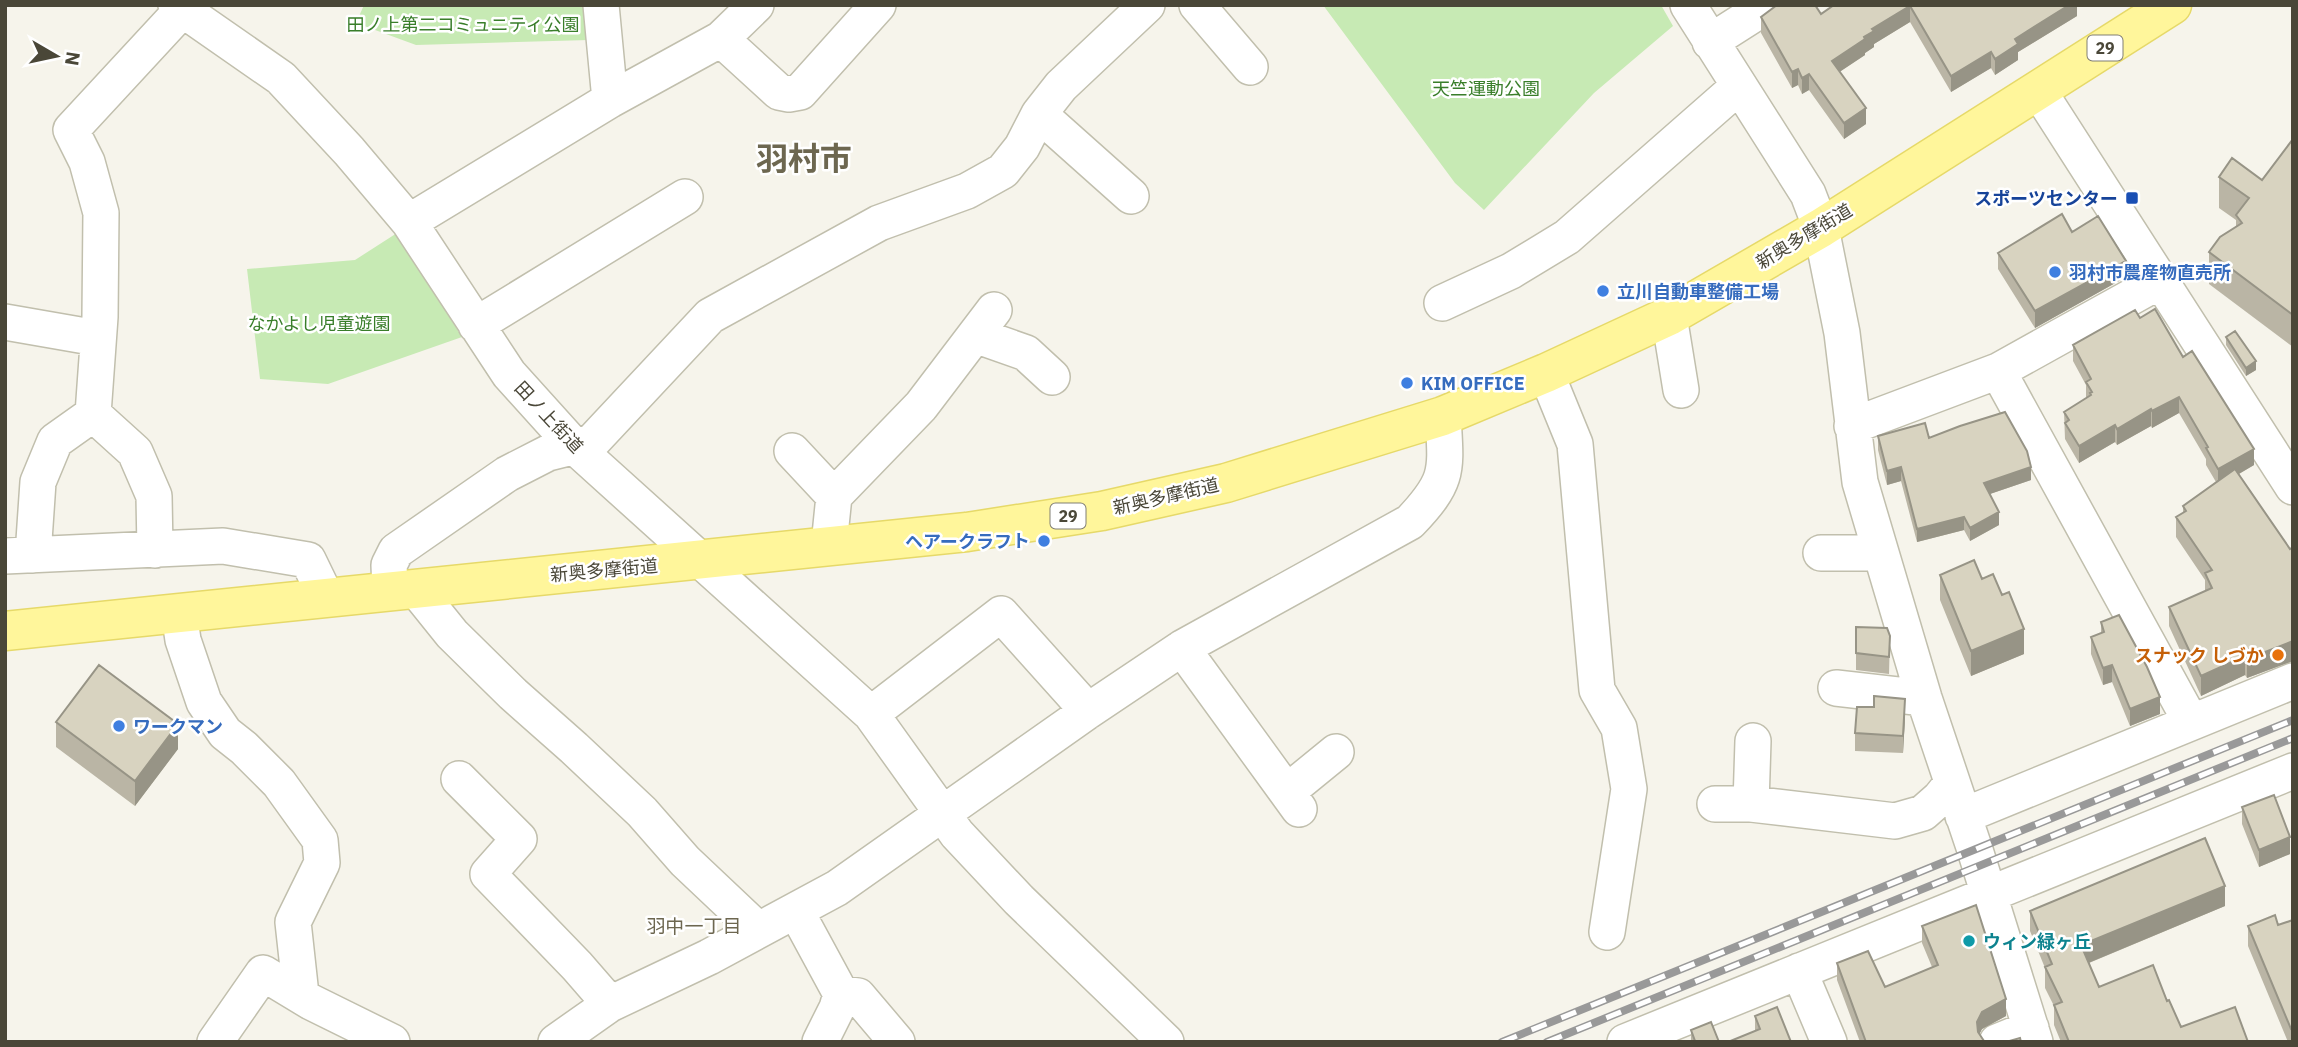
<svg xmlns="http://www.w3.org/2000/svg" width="2298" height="1047" font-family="'IBM Plex Sans','Noto Sans JP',sans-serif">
<rect width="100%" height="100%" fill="#f6f4eb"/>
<path fill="#c7eab4" d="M364 5H586L589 40 416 45 356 23Z
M1323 5H1661L1673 26 1594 93 1484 210 1455 183Z
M397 233 462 337 328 384 260 379 247 269 355 260Z"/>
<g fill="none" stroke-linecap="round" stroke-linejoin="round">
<defs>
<path id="minor" d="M176 5 281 78 349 151 409 222 509 374 574 446 871 714 957 834 1019 900 1166 1042
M601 5 610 100
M1197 5 1250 67
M1688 5 1808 194 1821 228 1842 333 1860 482 1924 698 1975 850 2035 1042
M721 39 779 92 789 94 800 92 878 5
M1710 42 1768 5
M2038 90 2293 487
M1039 114 1061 86 1147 5
M409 222 610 100 721 39 756 5
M1442 303 1511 271 1567 237 1738 87
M1669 316 1681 390
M5 322 97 338
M476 325 685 197
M975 335 1026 353 1052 377
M1998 371 2191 722
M1546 373 1575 444 1597 690 1619 728 1629 789 1607 932
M1852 426 1998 371 2162 280
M792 451 834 496
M829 545 834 496 921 406 994 310
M155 550 154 496 135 452 93 414 100 317 101 213 87 162 71 130 182 10
M1821 553H1880
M33 555 38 482 55 441 93 414
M5 556 223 546 308 560 326 597
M415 588 452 634 513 694 574 748 642 812 685 861 758 930
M390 590 389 565 396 551 507 474 548 453 592 442 710 316 879 223 967 191 1003 171 1022 147 1039 114 1131 196
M179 613 183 640 204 702 225 733 244 748 279 783 320 840 322 863 293 922 301 995
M1182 648 1299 809
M1836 688 1924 698
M871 714 1001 614 1088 711
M459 779 519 839 488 874 577 966 610 1004
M1287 792 1336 752
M1715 804H1751L1895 821 1923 813 1940 798 1952 783
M1751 804 1753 741
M1963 816 2293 681
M796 911 841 994 858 996 897 1042
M1799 971 1829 1042
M215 1042 263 973 311 1002 392 1042
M556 1042 610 1004 709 957 837 888 1088 711 1182 648 1410 522C1450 480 1446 471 1443 416
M820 1042 837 1008 841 994
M1625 1042 2293 771
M1997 1042 2031 1028"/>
<path id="major" d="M5 631 967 532 1102 511 1226 483 1443 416 1546 373 1669 316 1821 228 2172 5"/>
</defs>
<use href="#minor" stroke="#c1bfad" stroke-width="38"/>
<use href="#major" stroke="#e6d969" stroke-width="41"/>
<use href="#minor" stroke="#fff" stroke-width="35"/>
<use href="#major" stroke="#fff69b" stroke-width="38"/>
<defs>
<path id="rail" d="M1502 1042 2293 720
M1547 1042 2293 738"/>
</defs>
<use href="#rail" stroke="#999" stroke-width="8"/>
<use href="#rail" stroke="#fff" stroke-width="5" stroke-dasharray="16" stroke-linecap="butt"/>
</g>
<path fill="#bab5a5" d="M1834 5H2077V16L2018 52V60L1995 75 1991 68 1951 92 1910 22 1874 44V47L1865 53V55L1839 72 1866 124 1844 139 1809 90 1802 94 1798 85 1792 88 1761 33V17L1821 14Z
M2293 139V347L2209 284V252L2236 226V220L2219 208V177L2262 180Z
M2072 232 2126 277 2035 328 1998 269V253Z
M2140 318 2183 357 2254 465 2239 474 2290 549 2293 547V661L2247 678 2245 675 2201 696 2169 626V607L2205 591V580L2176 537V517L2183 513V506L2216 482 2206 465V459L2179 413 2152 428 2151 426 2117 445 2115 442 2079 463 2065 439 2064 412 2086 398V385L2073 361V345Z
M2226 337 2256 370 2246 376 2226 345Z
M1878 436 1929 438 2031 480 1990 494 1999 525 1970 541 1964 530 1917 542 1901 481 1887 485 1878 450Z
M1940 575 1982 579 2002 595 2024 654 1971 676 1940 600Z
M2101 622 2160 714 2130 726 2112 682 2103 685 2091 654V637L2101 633Z
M1890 636 1889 674 1856 670V653Z
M1905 716 1903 753 1855 751V733Z
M56 722 178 749 135 806 56 747Z
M2242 807 2290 854 2259 867 2242 824Z
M2225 906 2089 963 2099 987 2167 1001 2181 1027 2248 1042H2061L2054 1025V1006L2045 988V968L2030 931V911Z
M2275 915 2293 1042H2288L2248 946V926Z
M1922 926 2006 1016 1982 1029 1979 1034 1984 1041 1987 1042H1860L1837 980V963L1885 987 1932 967 1922 943Z
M1755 1016 1791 1042 1755 1031Z
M1691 1030 1719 1042H1691Z"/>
<path fill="#979486" d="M2069 5H2077V16L2018 52V60L1995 75V59L2015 39Z
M1910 6V22L1874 44V47L1865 53V55L1832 77V61L1864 37 1872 29Z
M1991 52V68L1951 92V76Z
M1798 69V85L1792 88V72Z
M1809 74V90L1802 94V78Z
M1866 108V124L1844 139V123Z
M2126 261V277L2035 328V311Z
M2256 361V370L2246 376V368Z
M2179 397V413L2152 428V411Z
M2151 409V426L2117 445V429Z
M2115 425V442L2079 463V446Z
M2254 449V465L2218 486V469Z
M1901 467V481L1887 485V471Z
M2031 467V480L1984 496V483Z
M1999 512V525L1970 541V528Z
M1964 517V530L1917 542V529Z
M2024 629V654L1971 676V651Z
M2293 641V661L2247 678V659Z
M2245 656V675L2201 696V676Z
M2112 665V682L2103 685V668Z
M2160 697V714L2130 726V709Z
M1905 699V716L1903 753V736Z
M178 724V749L135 806V781Z
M2290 837V854L2259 867V850Z
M2225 886V906L2081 966V945Z
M2006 999V1016L1982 1029 1977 1039V1022L1982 1012Z
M2293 1028V1042H2291V1029Z"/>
<path fill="#d8d3c0" stroke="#979486" stroke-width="2" d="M1777 5H1815L1821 14 1834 5H2069L2015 39 2018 44 1995 59 1991 52 1951 76 1910 6 1872 29 1874 31 1864 37 1865 39 1832 61 1866 108 1844 123 1809 74 1802 78 1798 69 1792 72 1761 17Z
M2293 139V315L2209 252 2220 237 2242 223 2236 215 2249 198 2219 177 2232 158 2262 180Z
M2062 214 2072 232 2098 216 2126 261 2035 311 1998 253Z
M2155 309 2183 357 2192 351 2254 449 2218 469 2206 448 2208 447 2179 397 2152 411 2151 409 2117 429 2115 425 2079 446 2065 423 2069 420 2064 412 2091 395 2090 393 2092 392 2086 382 2091 379 2073 345 2135 310 2140 318Z
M2235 331 2256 361 2246 368 2226 337Z
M2005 412 2027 451 2031 467 1984 483 1999 512 1970 528 1964 517 1917 529 1901 467 1887 471 1878 436 1925 423 1929 438 1960 426Z
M2235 469 2290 549 2293 547V641L2247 659 2245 656 2201 676 2169 607 2212 588 2205 573 2212 570 2176 517 2186 511 2183 506Z
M1974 560 1982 579 1993 574 2002 595 2009 592 2024 629 1971 651 1940 575Z
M2119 615 2147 667 2160 697 2130 709 2112 665 2103 668 2091 637 2104 632 2101 622Z
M1856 627 1887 628 1890 636 1889 657 1856 653Z
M99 665 178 724 135 781 56 722Z
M1874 696 1905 699 1903 736 1855 733 1857 707H1874Z
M2274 795 2290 837 2259 850 2242 807Z
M2205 838 2225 886 2081 945 2099 987 2153 965 2167 1001 2169 1000 2181 1027 2235 1007 2248 1042H2069L2054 1005 2062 1002 2045 967 2052 964 2030 911Z
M1976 905 2006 999 1982 1012 1977 1022 1978 1032 1984 1041 1987 1042H1866L1837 963 1868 951 1885 987 1938 965 1922 926Z
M2275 915 2278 925 2293 920V1028L2291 1029 2248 926Z
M1777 1007 1791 1042H1728L1760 1029 1755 1016Z
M1711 1022 1719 1042H1692L1695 1041 1691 1030Z
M2020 1038 2021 1042H2006Z"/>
<rect fill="#1a4fb4" stroke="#fff" stroke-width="2.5" x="2125" y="191" width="14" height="14" rx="3.5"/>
<g fill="#3f7fe0" stroke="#fff" stroke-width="2.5">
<circle cx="2055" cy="272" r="7"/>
<circle cx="1603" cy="291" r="7"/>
<circle cx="1407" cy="383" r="7"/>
<circle cx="1044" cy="541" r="7"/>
<circle cx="119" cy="726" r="7"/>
</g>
<circle fill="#e8710a" stroke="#fff" stroke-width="2.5" cx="2278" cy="655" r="7"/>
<circle fill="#0f9aa8" stroke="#fff" stroke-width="2.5" cx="1969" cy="941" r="7"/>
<g text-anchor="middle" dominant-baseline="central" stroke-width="5" stroke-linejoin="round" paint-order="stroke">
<g fill="#fff" stroke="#807e74" stroke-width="2">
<rect x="2087.5" y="35.5" width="35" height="25" rx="5"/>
<rect x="1050.5" y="503.5" width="35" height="25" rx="5"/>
</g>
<g font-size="16" font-weight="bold" fill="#4a4738">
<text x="2105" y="48">29</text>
<text x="1068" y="516">29</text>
</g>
<g font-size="18" fill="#397e2a" stroke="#fff">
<text x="463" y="24">田ノ上第二コミュニティ公園</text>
<text x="1486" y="88">天竺運動公園</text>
<text x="319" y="323">なかよし児童遊園</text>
</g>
<g font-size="18" font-weight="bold" fill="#164399" stroke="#fff" text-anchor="end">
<text x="2118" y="198">スポーツセンター</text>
</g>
<g font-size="18" fill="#4a4738" stroke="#fff">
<text transform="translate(1804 236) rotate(-31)">新奥多摩街道</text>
<text transform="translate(549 417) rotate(47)">田ノ上街道</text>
<text transform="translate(1166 496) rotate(-13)">新奥多摩街道</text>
<text transform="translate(604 570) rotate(-5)">新奥多摩街道</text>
</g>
<g font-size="18" font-weight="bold" fill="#366cbe" stroke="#fff" text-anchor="start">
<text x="2069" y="272">羽村市農産物直売所</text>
<text x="1617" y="291">立川自動車整備工場</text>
<text x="1421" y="383">KIM OFFICE</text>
<text x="1030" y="541" text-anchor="end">ヘアークラフト</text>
<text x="133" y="726">ワークマン</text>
</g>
<g font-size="18" font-weight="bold" fill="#c56008" stroke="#fff" text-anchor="end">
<text x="2264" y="655">スナック しづか</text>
</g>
<g font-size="18" font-weight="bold" fill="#0d838f" stroke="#fff" text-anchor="start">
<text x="1983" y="941">ウィン緑ヶ丘</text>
</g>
<g font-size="19" fill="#6d6750" stroke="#fff">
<text x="694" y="926">羽中一丁目</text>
</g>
<g font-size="32" font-weight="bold" fill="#6d6750" stroke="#fff">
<text x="804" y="158">羽村市</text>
</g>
</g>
<rect width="2298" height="1047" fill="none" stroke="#4a4738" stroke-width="14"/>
<g transform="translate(56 56) rotate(99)" stroke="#ffffff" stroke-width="5" paint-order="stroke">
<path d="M0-5L12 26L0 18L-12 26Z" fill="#4a4738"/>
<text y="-10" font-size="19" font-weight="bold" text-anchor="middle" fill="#4a4738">N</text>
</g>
</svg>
